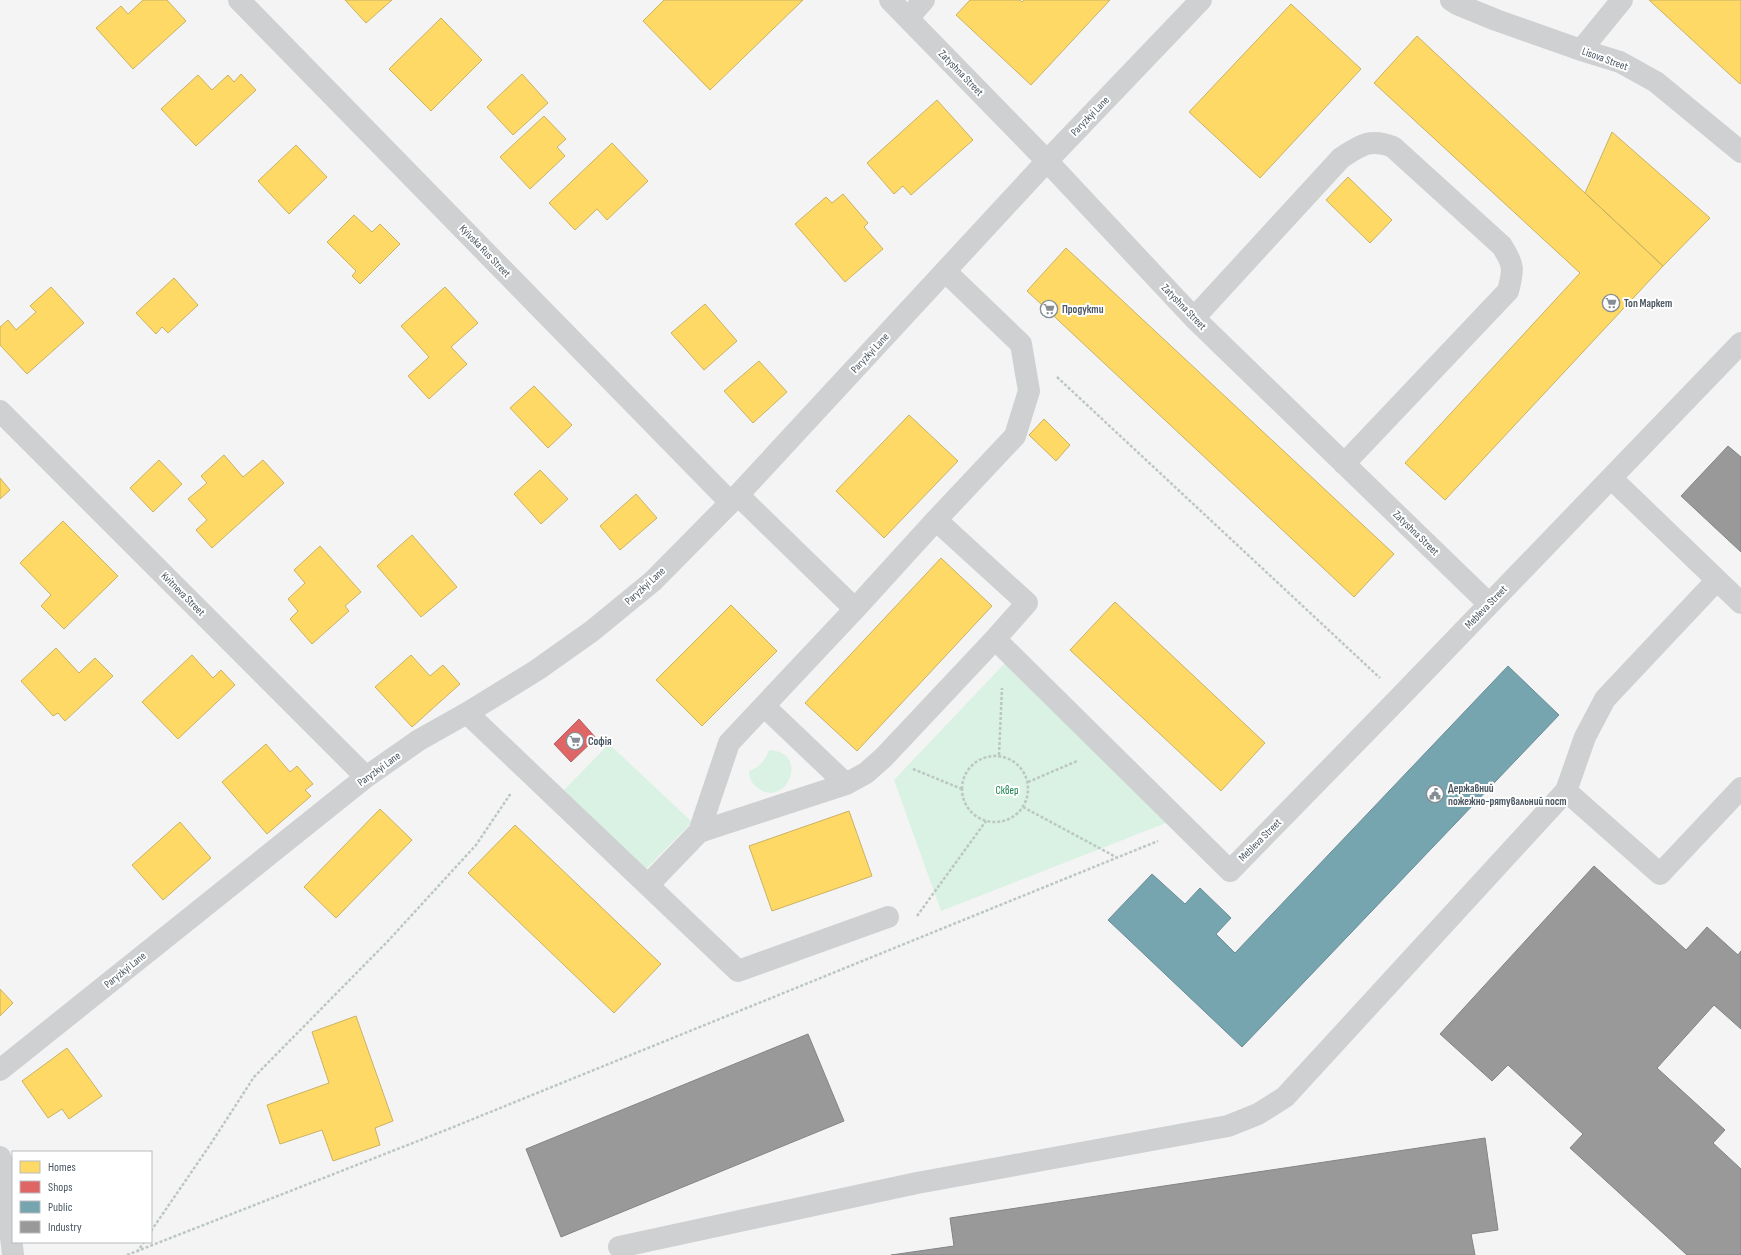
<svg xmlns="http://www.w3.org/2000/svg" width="1741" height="1255" font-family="'Sofia Sans Condensed',sans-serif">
<rect width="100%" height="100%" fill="#f4f4f4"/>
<path fill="#d9f2e3" d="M1005 663 1166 823 941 911 894 780Z
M609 744 692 822 646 869 564 790Z
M769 750C811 752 786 808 759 789 752 784 749 779 749 771 760 767 765 761 769 750Z"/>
<path fill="#ffd966" stroke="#c9b264" d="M143 0H167L186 21 133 69 96 28 121 6 128 14Z
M345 0H392L366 23Z
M664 0H803L710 90 643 21Z
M970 0H1020L1022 2 1024 0H1110L1031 85 956 15Z
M1649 0H1741V82L1740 84Z
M1291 4 1361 69 1260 178 1189 112Z
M441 18 482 60 431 111 389 69Z
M1417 36 1663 266 1445 500 1405 463 1580 273 1374 83Z
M241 74 256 90 196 146 161 109 198 75 212 90 228 75 234 82Z
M522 74 548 103 513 135 487 107Z
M937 100 973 140 911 195 903 186 894 194 867 163Z
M544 116 566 139 557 147 565 156 530 189 500 157Z
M1612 132 1710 218 1663 266 1585 193Z
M612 143 648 181 607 220 597 209 575 230 549 203Z
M296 145 327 177 289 214 258 181Z
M1348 177 1392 220 1370 243 1326 200Z
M843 194 868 223 864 227 883 249 845 282 795 224 826 197 832 203Z
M354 215 372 232 380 224 400 244 360 284 352 276 356 271 327 242Z
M1066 248 1394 554 1354 597 1027 291Z
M174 278 198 305 168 333 162 327 156 334 136 313Z
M51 287 84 323 27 374 0 345V327L8 320 16 330 36 312 30 306Z
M445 287 478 323 451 347 467 364 429 399 408 376 429 357 401 326Z
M705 304 737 341 704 370 671 333Z
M759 361 787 392 753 423 724 391Z
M534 386 572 425 548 448 510 408Z
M909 415 958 461 884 538 836 491Z
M1044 419 1070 445 1056 461 1029 435Z
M224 455 243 477 263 460 284 483 212 548 196 530 207 520 188 499 207 483 201 476Z
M159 460 182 484 153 512 130 488Z
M540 470 568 499 541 524 514 494Z
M0 478 10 490 0 499Z
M636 494 657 518 620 550 600 526Z
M63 521 118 576 64 629 41 606 51 595 20 563Z
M412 535 457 587 421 617 377 566Z
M320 546 361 592 345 606 349 611 312 644 290 619 298 611 288 599 305 583 294 570Z
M941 558 992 606 857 751 805 703Z
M1115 602 1265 743 1221 791 1070 650Z
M731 605 777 651 702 726 656 680Z
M56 648 79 673 95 658 113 676 65 721 58 713 53 716 21 681Z
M192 655 213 678 221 670 235 685 178 739 142 702Z
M411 655 430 676 443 665 460 684 412 727 375 687Z
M266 744 290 772 297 766 313 784 305 790 311 796 267 834 222 782Z
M380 809 412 840 336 918 304 887Z
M849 811 872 876 772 911 749 846Z
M180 822 211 858 163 900 132 865Z
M515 825 661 964 614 1013 468 873Z
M0 989 13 1003 0 1016Z
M356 1016 393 1121 375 1128 380 1145 333 1161 322 1130 280 1144 267 1105 329 1083 312 1032Z
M67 1048 102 1096 69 1119 62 1109 48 1118 22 1081Z"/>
<path fill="#e06666" stroke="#b36164" d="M579 719 596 738 571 762 554 744Z"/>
<path fill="#76a5af" stroke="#698d98" d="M1508 666 1559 715 1242 1047 1108 920 1152 874 1185 904 1200 888 1231 918 1216 934 1235 953Z"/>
<path fill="#999" stroke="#818588" d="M1728 446 1741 457V552L1681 496Z
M1594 866 1686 950 1707 927 1738 955 1741 951V1029L1714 1005 1657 1068 1725 1130 1713 1143 1741 1169V1255H1687L1570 1148 1583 1134 1508 1065 1492 1081 1440 1034Z
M808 1034 844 1121 561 1237 526 1149Z
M1485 1138 1498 1230 1471 1234 1475 1255H891L954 1246 950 1218Z"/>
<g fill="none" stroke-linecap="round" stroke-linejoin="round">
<path stroke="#bcc7c4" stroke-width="2.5" stroke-dasharray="3 2" stroke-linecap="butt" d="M1057 377 1380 678
M999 755 1002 688
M962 789a33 33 0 1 1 66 0a33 33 0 1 1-66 0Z
M913 769 962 789
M1028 782 1077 761
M1023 807 1116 857
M917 916 986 821
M151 1231 210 1145 254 1077 388 941 476 845 511 793
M137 1252 144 1242
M127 1255 446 1130 1158 841"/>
<path stroke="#ced0d2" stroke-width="22" d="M239 0 730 502
M890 0 1047 161 1194 318 1489 604
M1451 0 1457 4 1496 20 1581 50 1620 62 1656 82 1741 152
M908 18 924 0
M1581 50 1622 0
M945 271 1021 344 1029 391 1015 436 936 520 1027 603 995 639
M1194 318 1341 158C1361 145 1370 138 1393 147L1502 246C1514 265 1514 269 1508 291L1344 464
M0 411 366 777
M1611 478 1741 603
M855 609 936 520
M764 706 846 784
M467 713 738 971 888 917
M1566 791 1660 874 1741 788
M699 832 729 743 855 609 738 495
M648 885 699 832 846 784 866 773 884 757 995 639 1230 871 1400 697 1741 343
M0 1070 366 777 419 740 467 713 537 670 592 631 653 581 738 495 1047 161 1201 0
M0 1157 3 1166 13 1255
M619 1247 917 1183 1228 1126 1258 1114 1285 1097 1566 791 1585 737 1605 699 1717 580"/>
</g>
<defs>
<symbol id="supermarket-ring" viewBox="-11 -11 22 22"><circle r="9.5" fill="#fff" stroke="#868d94" stroke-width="1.5"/><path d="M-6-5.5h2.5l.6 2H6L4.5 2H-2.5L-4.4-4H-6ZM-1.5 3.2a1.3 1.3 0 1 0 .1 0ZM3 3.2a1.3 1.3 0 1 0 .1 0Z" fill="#868d94"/></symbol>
<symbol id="civic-ring" viewBox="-11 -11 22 22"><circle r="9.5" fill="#fff" stroke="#868d94" stroke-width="1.5"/><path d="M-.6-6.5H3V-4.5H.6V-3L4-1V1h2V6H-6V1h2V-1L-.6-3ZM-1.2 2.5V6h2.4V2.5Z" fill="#868d94"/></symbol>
</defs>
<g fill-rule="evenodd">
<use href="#supermarket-ring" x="1601" y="293" width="20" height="20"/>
<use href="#supermarket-ring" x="1039" y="299" width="20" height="20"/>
<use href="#supermarket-ring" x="565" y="731" width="20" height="20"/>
<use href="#civic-ring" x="1425" y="784" width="20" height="20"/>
</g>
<g text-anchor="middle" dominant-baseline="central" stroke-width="4" stroke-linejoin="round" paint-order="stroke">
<g font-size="11" fill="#4a5661" stroke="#fff">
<text transform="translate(1605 59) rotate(20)">Lisova Street</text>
<text transform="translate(961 73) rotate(46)">Zatyshna Street</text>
<text transform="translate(1090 116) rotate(-46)">Paryzkyi Lane</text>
<text transform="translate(485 251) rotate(46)">Kyivska Rus Street</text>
<text transform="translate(1184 307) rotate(46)">Zatyshna Street</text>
<text transform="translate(870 353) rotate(-47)">Paryzkyi Lane</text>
<text transform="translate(1416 533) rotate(44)">Zatyshna Street</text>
<text transform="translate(645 586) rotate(-42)">Paryzkyi Lane</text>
<text transform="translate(183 594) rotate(45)">Kvitneva Street</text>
<text transform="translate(1486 607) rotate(-46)">Mebleva Street</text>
<text transform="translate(379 769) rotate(-36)">Paryzkyi Lane</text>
<text transform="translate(1260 840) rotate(-45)">Mebleva Street</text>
<text transform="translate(125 970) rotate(-39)">Paryzkyi Lane</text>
</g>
<g font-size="11" font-weight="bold" fill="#4a5661" stroke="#fff" text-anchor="start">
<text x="1624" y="303">Топ Маркет</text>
<text x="1062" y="309">Продукти</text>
<text x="588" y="741">Софія</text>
<text x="1448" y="788">Державний<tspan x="1448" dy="13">пожежно-рятувальний пост</tspan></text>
</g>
<g font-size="11" fill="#17864f" stroke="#fff">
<text x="1007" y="790">Сквер</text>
</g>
</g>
<rect x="12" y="1151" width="140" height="92" fill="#ffffff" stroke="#b7bbc0"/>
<rect x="20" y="1161" width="20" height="12" fill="#ffd966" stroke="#b7bbc0"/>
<text x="48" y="1171" font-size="12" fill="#4a5661">Homes</text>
<rect x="20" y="1181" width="20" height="12" fill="#e06666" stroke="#b7bbc0"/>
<text x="48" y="1191" font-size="12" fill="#4a5661">Shops</text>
<rect x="20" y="1201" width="20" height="12" fill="#76a5af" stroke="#b7bbc0"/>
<text x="48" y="1211" font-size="12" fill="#4a5661">Public</text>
<rect x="20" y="1221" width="20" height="12" fill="#999999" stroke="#b7bbc0"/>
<text x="48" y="1231" font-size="12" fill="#4a5661">Industry</text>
</svg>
